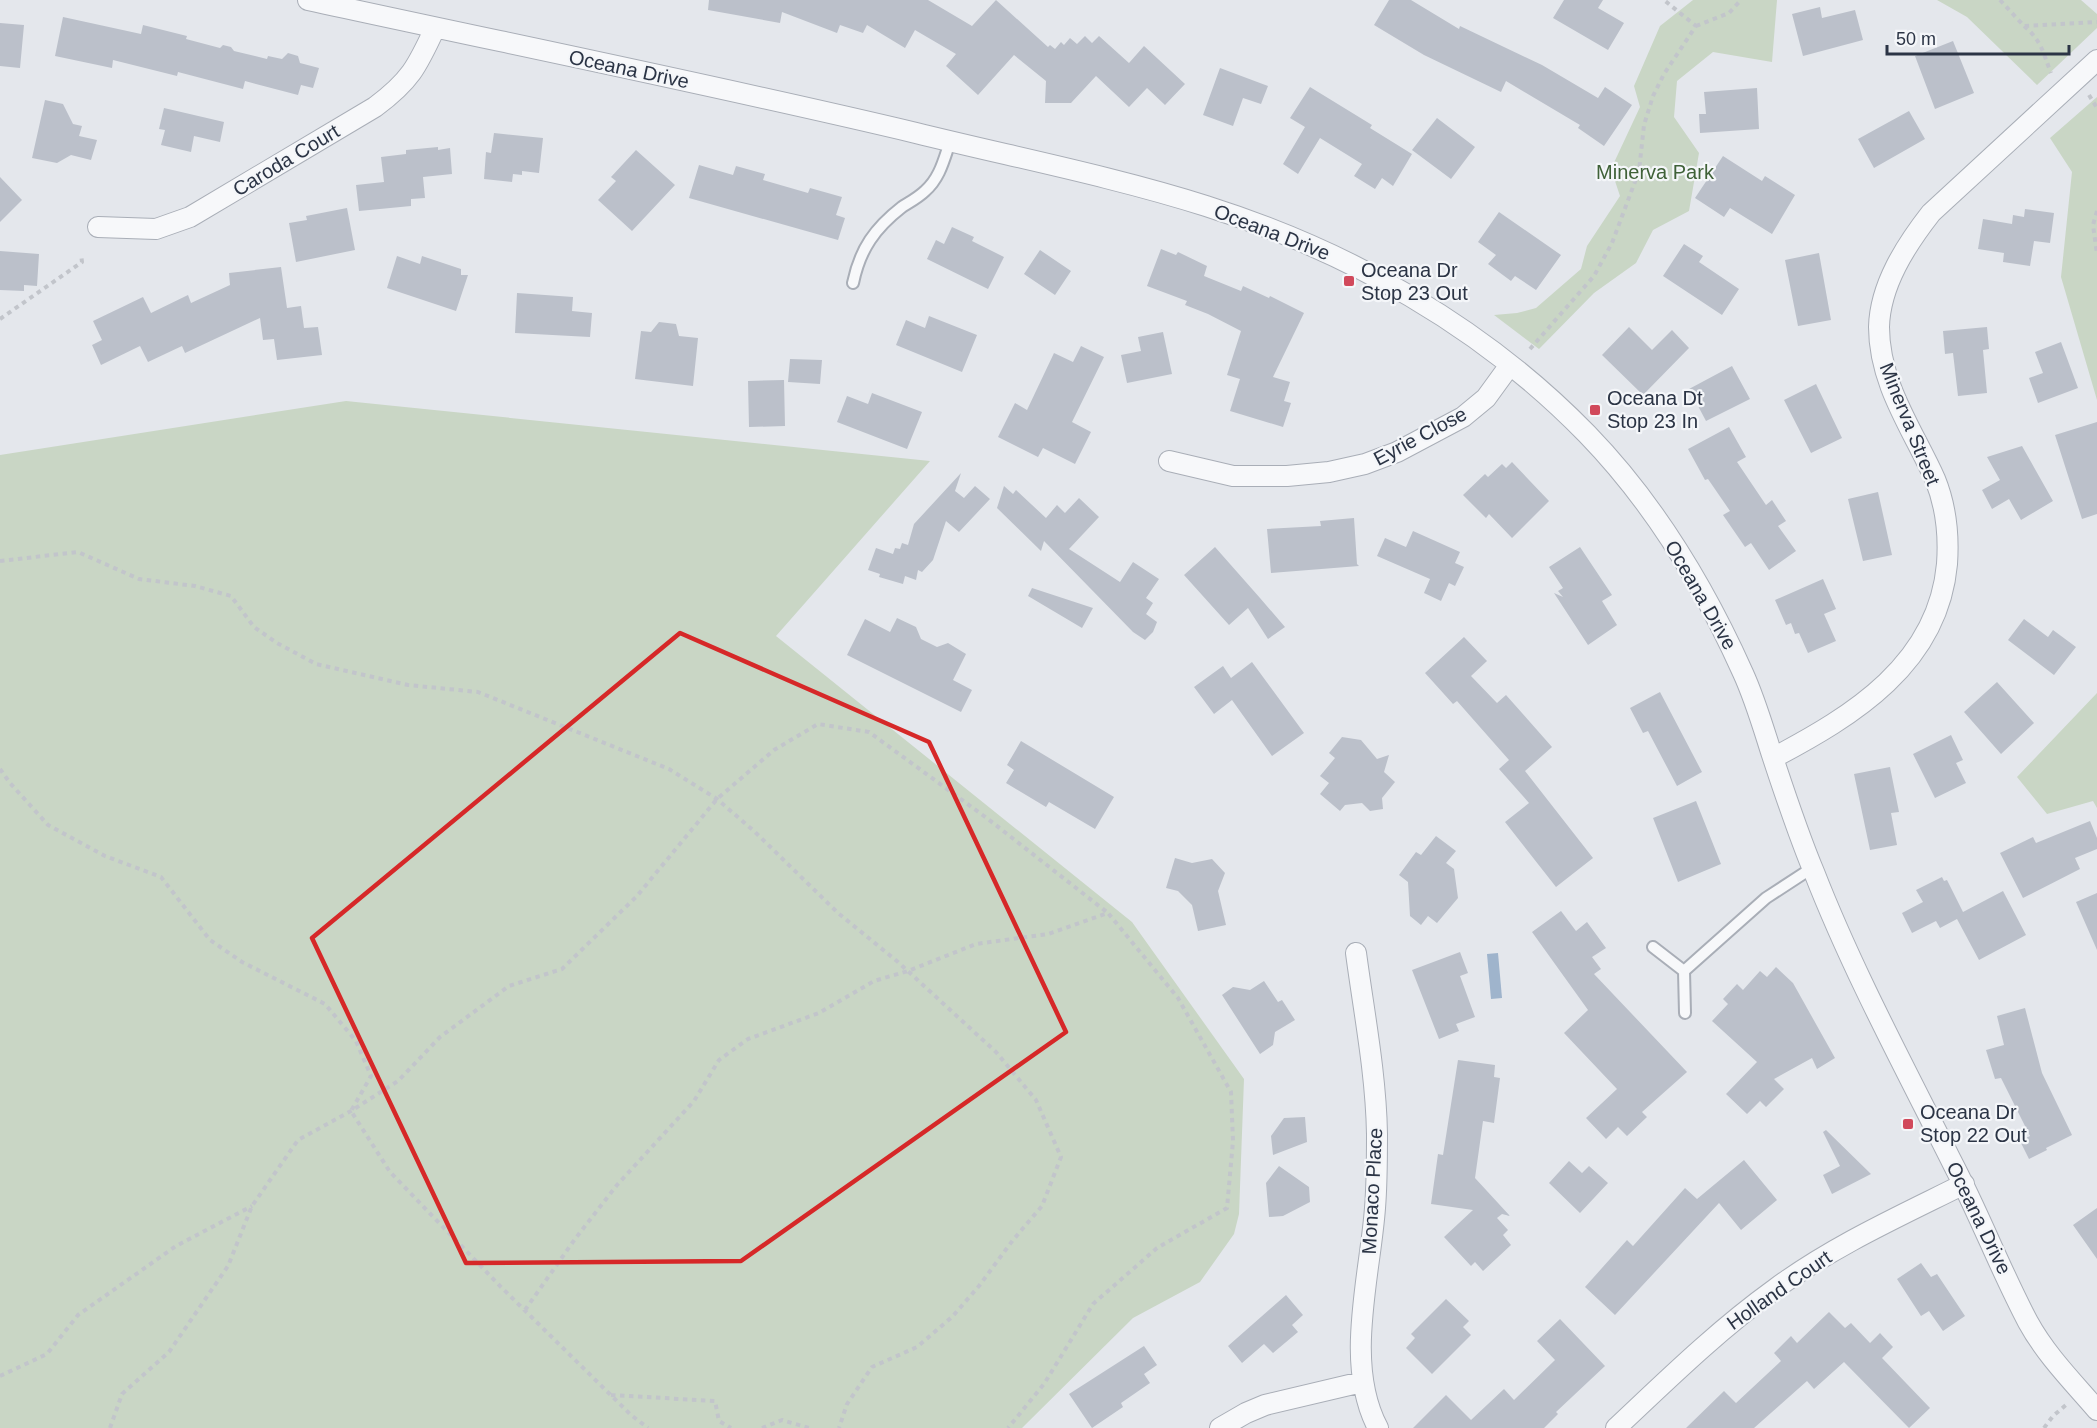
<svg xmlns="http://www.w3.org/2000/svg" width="2097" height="1428" font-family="Arial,sans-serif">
<rect width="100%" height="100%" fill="#e4e7ec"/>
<path fill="#c9d6c5" d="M1693 0H1777L1772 62 1713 52 1677 81 1674 117 1699 153 1689 211 1653 230 1636 263 1594 293 1539 349 1494 315 1517 313 1536 308 1581 269 1587 246 1620 196 1611 169 1640 107 1634 86 1660 26Z
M1937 0H2081L2097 14V28L2037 85 1967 17Z
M2097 97V400L2061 277 2072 172 2050 138Z
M346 401 930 461 776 636 1132 922 1244 1079 1239 1214 1234 1234 1200 1282 1133 1318 1022 1428H0V455Z
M2097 693V808L2093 801 2047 814 2017 777Z"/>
<path fill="#9fb4cc" d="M1498 953 1502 998 1491 999 1487 954Z"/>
<path fill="#bbc0ca" d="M709 0H928L972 26 996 0 1048 47 1050 45 1055 49 1061 42 1064 45 1070 38 1077 44 1085 36 1092 43 1099 36 1129 63 1144 46 1185 84 1165 105 1147 88 1129 107 1096 76 1071 103H1045L1046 81 1014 55 978 95 946 66 956 54 915 30 905 48 867 25 863 33 840 25 837 33 782 12 780 23 708 10Z
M1389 0H1411L1459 29 1460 26 1542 65 1598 98 1605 87 1632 105 1604 146 1578 128 1580 125 1506 81 1501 92 1424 55 1374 25Z
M1564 0H1603L1598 8 1624 23 1608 50 1553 18Z
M1820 7 1822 18 1855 10 1863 40 1803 56 1792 14Z
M63 17 141 34 143 25 187 36 186 39 220 48 223 45 231 47 234 51 267 59 268 56 282 59 288 53 298 56 300 63 319 68 313 88 301 85 298 95 245 81 243 89 178 72 177 76 113 60 112 68 55 56Z
M0 23 24 25 20 68 0 66Z
M1953 41 1974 93 1935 109 1915 56Z
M1220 68 1268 86 1261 104 1243 98 1233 126 1203 115Z
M1310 87 1372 125 1370 128 1412 154 1393 186 1382 178 1375 189 1354 176 1362 164 1320 138 1298 174 1283 164 1305 127 1290 118Z
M1757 88 1759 129 1700 133 1699 114H1706L1704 92Z
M45 100 63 104 73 124 82 126 79 136 97 140 91 160 71 155 57 163 32 158Z
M164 108 224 122 220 142 194 136 191 152 161 145 165 130 159 129Z
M1909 111 1925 139 1874 168 1858 139Z
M1437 118 1475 147 1451 179 1412 150Z
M494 133 543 138 539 173 522 171V175L513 174 512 182 484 179 486 152 491 153Z
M438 147V150L450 148 452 174 423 177 425 198 411 199V206L359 211 356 185 384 182 381 157 406 154V150Z
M636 150 675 185 632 231 598 200 616 181 611 177Z
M1723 156 1762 181 1765 176 1795 195 1772 234 1730 208 1724 217 1695 198Z
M699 165 733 175 736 166 765 174 763 180 808 193 810 188 842 197 836 215 845 218 838 240 689 198Z
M0 177 22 200 0 222Z
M347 208 355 250 296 262 289 223 307 220 306 216Z
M2025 209 2054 213 2050 243 2034 241 2030 266 2003 262 2004 253 1978 249 1983 219 2012 224 2013 215 2024 217Z
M1499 212 1561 255 1536 290 1515 276 1511 281 1488 264 1496 255 1478 242Z
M952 227 974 237 972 241 1004 257 988 289 927 259 936 240 944 244Z
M1684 244 1703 256 1699 262 1739 289 1722 315 1663 276Z
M1161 249 1176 255 1178 252 1207 266 1204 276 1241 291 1243 286 1269 298 1270 296 1304 313 1273 377 1290 382 1284 401 1291 403 1283 427 1230 411 1240 379 1227 375 1241 331 1208 314 1185 305 1187 301 1147 286Z
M1040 250 1071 271 1055 295 1024 274Z
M0 251 39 254 37 286 24 285V291L0 290Z
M1819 253 1831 320 1798 326 1785 260Z
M397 256 420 264 422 256 461 269V275H468L456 311 387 288Z
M281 267 287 308 301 306 304 328 318 327 322 355 277 360 274 339 263 340 260 318 185 353 182 346 148 362 140 346 101 365 92 345 102 340 93 321 143 297 151 313 188 295 191 303 230 285 229 273Z
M517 293 573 297 572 311 592 313 590 337 515 333Z
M929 316 977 335 962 372 896 345 906 320 925 328Z
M659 322 676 324 679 336 698 338 693 386 635 379 641 331 651 332Z
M1629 327 1652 350 1672 330 1689 348 1643 395 1602 355Z
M1987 327 1989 349 1983 350 1987 393 1958 396 1953 353 1945 354 1943 331Z
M1163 332 1172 374 1127 383 1121 355 1141 351 1138 337Z
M2061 342 2078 388 2038 403 2029 378 2043 373 2035 352Z
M1081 346 1104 357 1072 422 1091 432 1075 464 1043 448 1038 457 998 437 1015 403 1027 410 1054 353 1073 362Z
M790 359 822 360 820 384 788 382Z
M1732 366 1750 399 1706 421 1689 389Z
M784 380 785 426 749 427 748 381Z
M1816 384 1842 438 1811 453 1784 400Z
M872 393 922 412 907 449 837 422 847 396 868 404Z
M2097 422V514L2082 519 2055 435Z
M1729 427 1746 457 1737 462 1766 505 1772 500 1786 521 1778 526 1796 551 1769 570 1751 543 1745 547 1723 515 1730 511 1708 479 1705 480 1688 449Z
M2022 446 2053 501 2021 520 2009 499 1992 509 1982 490 2000 480 1987 457Z
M1512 462 1549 501 1512 538 1489 514 1486 518 1463 495 1485 474 1488 477 1502 464 1506 468Z
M961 473 955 491 964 498 975 486 990 499 959 532 946 521 933 560 922 572 918 570 916 580 905 576 903 584 879 577 880 574 868 570 876 548 893 554 895 548 900 549 902 543 908 545 914 524Z
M1004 486 1013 494 1016 490 1046 518 1057 505 1065 513 1079 498 1099 517 1069 549 1120 582 1133 562 1159 579 1146 598 1153 603 1146 614 1157 622 1153 632 1145 640 1133 632 1044 541 1041 551 997 508Z
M1878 492 1892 555 1863 561 1848 499Z
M1354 518 1357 564 1359 566 1271 573 1267 529 1321 526 1320 521Z
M1413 531 1460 552 1455 563 1464 567 1455 586 1449 583 1441 601 1424 593 1430 579 1377 556 1385 538 1406 547Z
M1215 547 1260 598 1285 627 1268 639 1248 608 1229 625 1184 575Z
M1580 547 1612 595 1602 601 1617 625 1588 645 1554 593 1563 597 1558 591 1563 588 1549 567Z
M1823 579 1836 609 1824 614 1836 641 1808 653 1799 633 1795 634 1791 623 1786 625 1775 600Z
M1032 588 1093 608 1082 628 1028 596Z
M897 618 916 627 921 639 937 647 948 643 966 654 953 680 972 690 961 712 847 655 865 619 890 632Z
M2024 619 2048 637 2053 630 2076 647 2054 675 2008 640Z
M1464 637 1487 661 1471 676 1497 703 1506 695 1552 747 1525 771 1593 858 1556 887 1505 822 1529 803 1499 769 1509 760 1457 701 1453 704 1425 673Z
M1252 662 1304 733 1272 756 1232 700 1214 714 1194 687 1223 666 1231 678Z
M1997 682 2034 723 2001 754 1964 712Z
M1660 692 1702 772 1677 786 1648 731 1643 733 1630 708Z
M1951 735 1963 760 1956 763 1966 783 1935 798 1913 754Z
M1342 737 1361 740 1377 759 1389 755 1384 772 1395 782 1382 798 1383 809 1370 811 1362 803 1345 805 1340 811 1320 794 1329 783 1320 776 1335 758 1329 753Z
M1021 741 1114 797 1095 829 1049 802 1046 807 1006 783 1014 770 1007 765Z
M1890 767 1899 812 1891 813 1897 845 1870 850 1854 774Z
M1696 801 1721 864 1678 882 1653 818Z
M2090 821 2097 838V849L2075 858 2080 869 2023 898 2000 853 2033 837 2036 843Z
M1436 836 1456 851 1446 863 1454 869 1458 898 1437 923 1428 916 1421 925 1410 916 1408 882 1399 875 1416 852 1421 855Z
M1175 858 1192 863 1212 859 1225 873 1218 891 1226 925 1198 931 1192 905 1178 891 1166 888Z
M1942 877 1944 881 1947 880 1963 912 2003 891 2026 935 1979 960 1957 919 1940 928 1936 921 1912 933 1902 913 1923 902 1916 890Z
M2097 893V950L2076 902Z
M1561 911 1576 931 1587 922 1606 948 1592 957 1601 969 1594 974 1687 1072 1642 1112 1647 1117 1627 1136 1618 1127 1606 1139 1586 1118 1617 1089 1564 1033 1588 1010 1532 932Z
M1460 952 1468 973 1460 976 1475 1017 1456 1024 1459 1031 1439 1039 1412 970Z
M1776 967 1793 983 1835 1058 1817 1069 1812 1058 1774 1079 1784 1089 1766 1107 1760 1101 1747 1114 1726 1094 1757 1062 1712 1021 1728 1004 1723 999 1737 984 1743 990 1760 971 1767 977Z
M1264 981 1278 1002 1282 1000 1295 1020 1275 1032 1273 1045 1260 1054 1222 995 1233 987 1250 990Z
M2025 1008 2042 1073 2072 1135 2046 1148 2047 1150 2029 1159 2020 1141 2030 1136 2001 1078 1995 1079 1986 1050 2004 1045 1997 1016Z
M1458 1060 1495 1065 1494 1077 1500 1078 1494 1123 1483 1121 1475 1178 1510 1216 1502 1214 1497 1218 1508 1230 1503 1235 1511 1245 1483 1271 1475 1262 1471 1266 1444 1237 1473 1210 1431 1204 1438 1154 1443 1155Z
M1305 1117 1307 1142 1273 1155 1271 1136 1284 1118Z
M1826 1130 1871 1174 1832 1194 1823 1175 1840 1166 1823 1132Z
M1744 1160 1777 1200 1741 1230 1719 1203 1615 1315 1585 1287 1627 1240 1633 1246 1685 1188 1697 1199Z
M1569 1161 1582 1173 1589 1166 1608 1183 1580 1213 1549 1183Z
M1279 1166 1309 1187 1310 1202 1283 1216 1269 1217 1266 1183Z
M2097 1208V1259L2073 1225Z
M1921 1263 1931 1277 1937 1274 1965 1316 1943 1331 1929 1311 1921 1316 1897 1279Z
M1286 1295 1303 1315 1292 1325 1298 1332 1273 1353 1264 1344 1242 1363 1228 1346Z
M1446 1299 1469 1321 1463 1327 1471 1335 1432 1374 1406 1348 1415 1338 1411 1334Z
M1829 1312 1845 1328 1851 1323 1870 1343 1880 1333 1893 1347 1882 1358 1930 1408 1909 1428 1844 1362 1814 1389 1807 1381 1754 1428H1686L1724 1391 1736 1403 1781 1361 1774 1353 1791 1336 1797 1343Z
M1560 1319 1605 1366 1556 1412 1558 1414 1544 1428H1413L1446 1395 1471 1420 1504 1389 1514 1400 1555 1360 1537 1341Z
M1144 1346 1157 1365 1144 1374 1150 1383 1121 1403 1123 1407 1092 1428 1069 1394Z"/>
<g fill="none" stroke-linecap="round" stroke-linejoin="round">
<defs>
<path id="service" d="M853 283C860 249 875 228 902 207 910 202 919 197 925 191 940 178 944 159 950 142
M1653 947 1684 971
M1685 1013 1684 971 1766 898 1812 868"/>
<path id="minor" d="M308 0C510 44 714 85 916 133 1013 157 1111 176 1206 206 1348 251 1482 326 1587 434 1653 502 1704 586 1743 673 1755 699 1763 727 1772 755 1785 794 1798 834 1814 872 1853 972 1905 1068 1953 1164 1980 1216 2001 1271 2028 1322 2046 1355 2073 1382 2097 1410
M98 227 156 229 190 217 375 107C410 81 417 67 435 28
M1169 461 1233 476H1287L1329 472 1365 464 1397 452 1463 417 1486 398 1510 365
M1773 758C1853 716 1938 664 1947 564 1949 536 1946 506 1935 479 1913 430 1879 384 1879 327 1880 285 1906 245 1931 213L2097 60
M1356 953C1364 1013 1376 1074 1377 1134 1377 1159 1377 1183 1375 1208 1370 1277 1344 1364 1378 1428
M1220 1428 1246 1413 1265 1405 1362 1382
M1616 1428C1667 1380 1718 1330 1775 1289 1833 1246 1900 1216 1964 1184"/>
</defs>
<use href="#service" stroke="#a9aeb7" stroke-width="14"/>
<use href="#minor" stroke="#a9aeb7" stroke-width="22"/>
<path stroke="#c2c5cb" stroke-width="4" stroke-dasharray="4.5 4.5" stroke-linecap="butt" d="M2000 0 2024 26 2097 22
M1696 26 1729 13 1741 0
M2024 26C2042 41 2043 53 2051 73
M2089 95 2097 108
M2097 211 2093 225 2097 254
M0 319 82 262 81 254
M1530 349 1594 276 1612 243 1639 171 1644 125 1653 96 1664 74 1696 26 1664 0
M0 561 78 552 139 579 195 586 231 596 254 627 277 643 316 664 408 685 478 692 669 769 717 799 755 832 838 913 898 962 996 1052 1036 1100 1061 1157 1042 1206 1013 1240 979 1286 952 1317 917 1347 872 1367 847 1404 839 1428
M0 769 10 783 48 825 105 856 161 877 210 940 242 962 325 1004 356 1041 371 1076 351 1111 390 1172 501 1287 631 1415 648 1428
M525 1310 575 1239 617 1185 694 1101 719 1060 748 1039 819 1013 874 981 908 971 976 944 1048 934 1108 913 1178 998 1231 1092 1233 1141 1227 1208 1157 1248 1093 1304 1044 1384 1008 1428
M0 1376 47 1354 78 1315 176 1246 252 1206
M611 1395 715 1401 719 1421 731 1428
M110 1428 122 1394 169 1352 228 1266 252 1206 298 1140 351 1111 398 1081 440 1037 509 986 562 969 637 896 717 799 774 750 818 724 869 732 988 819 1108 913
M762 1428 782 1420 809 1428
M2044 1428 2053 1416 2066 1405"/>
<use href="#service" stroke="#f7f8fa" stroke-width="10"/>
<use href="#minor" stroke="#f7f8fa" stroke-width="20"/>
</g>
<path fill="none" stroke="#d62828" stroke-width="4.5" stroke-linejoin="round" d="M680 633 929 742 1066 1032 741 1261 466 1263 312 938Z"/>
<g fill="#d1495b" stroke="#f4f6f9" stroke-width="2">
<rect x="1343" y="275" width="12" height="12" rx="3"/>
<rect x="1589" y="404" width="12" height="12" rx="3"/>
<rect x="1902" y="1118" width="12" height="12" rx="3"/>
</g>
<g text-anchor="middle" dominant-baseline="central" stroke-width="4.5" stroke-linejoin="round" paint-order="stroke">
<g font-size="20" fill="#2b3445" stroke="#f4f6f9">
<text transform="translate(629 69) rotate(12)">Oceana Drive</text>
<text transform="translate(286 160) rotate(-31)">Caroda Court</text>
<text transform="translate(1272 232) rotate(21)">Oceana Drive</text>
<text transform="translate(1910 424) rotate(68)">Minerva Street</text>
<text transform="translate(1420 436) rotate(-28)">Eyrie Close</text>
<text transform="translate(1701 595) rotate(60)">Oceana Drive</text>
<text transform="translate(1372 1191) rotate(-87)">Monaco Place</text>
<text transform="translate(1979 1218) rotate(64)">Oceana Drive</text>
<text transform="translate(1779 1290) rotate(-35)">Holland Court</text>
</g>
<g font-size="20" fill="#3f6138" stroke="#f4f6f9">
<text x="1655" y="172">Minerva Park</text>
</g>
<g font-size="20" fill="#2b3445" stroke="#f4f6f9" text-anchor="start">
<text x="1361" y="270">Oceana Dr<tspan x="1361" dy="23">Stop 23 Out</tspan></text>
<text x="1607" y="398">Oceana Dt<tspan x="1607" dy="23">Stop 23 In</tspan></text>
<text x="1920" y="1112">Oceana Dr<tspan x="1920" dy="23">Stop 22 Out</tspan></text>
</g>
</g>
<path d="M1887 45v9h182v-9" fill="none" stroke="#2b3445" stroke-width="3"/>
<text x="1896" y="45" font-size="18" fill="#2b3445" stroke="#f4f6f9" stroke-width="4.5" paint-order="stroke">50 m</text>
</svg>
